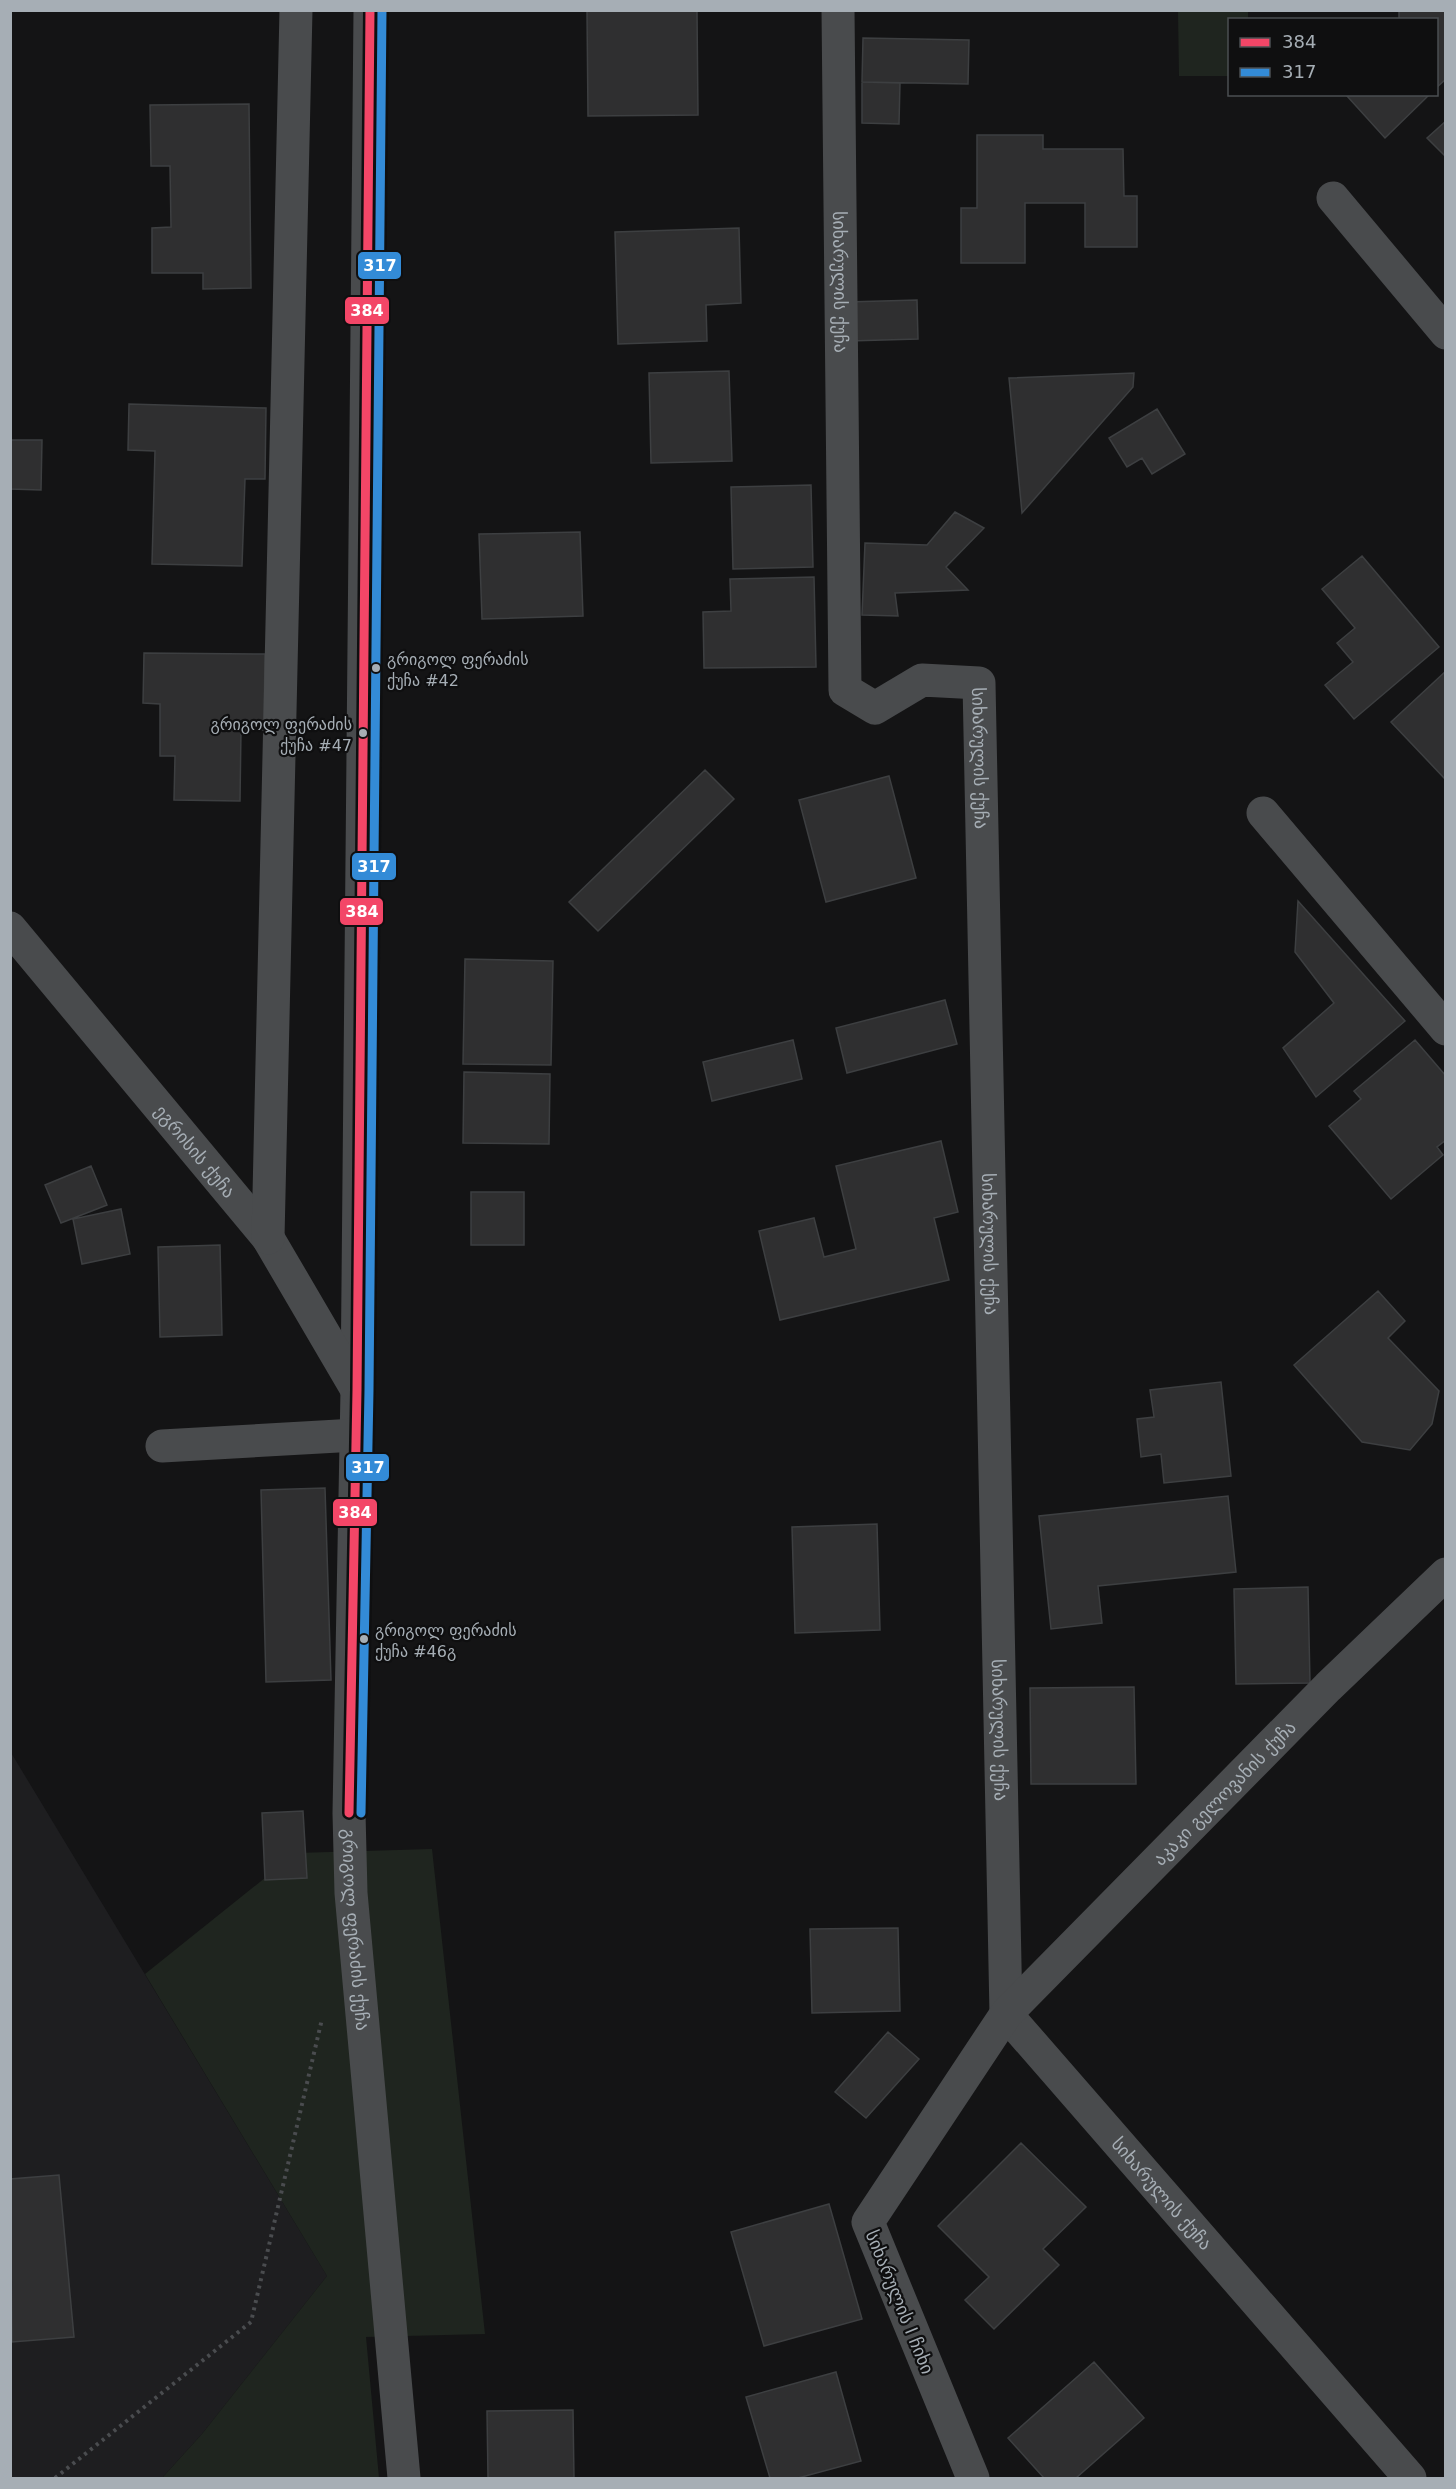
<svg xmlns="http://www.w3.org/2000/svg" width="1456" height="2489" font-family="'DejaVu Sans','Noto Sans Georgian',sans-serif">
<rect width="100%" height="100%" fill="#141415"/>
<path fill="#1e1e20" d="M10 1751 327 2276 202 2434 162 2478H11Z"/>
<path fill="#1f251f" d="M1178 11H1248V19L1230 20 1229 76H1179Z
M432 1849 485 2334 366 2337 379 2478H162L202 2434 327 2276 145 1974 296 1853Z"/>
<path fill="#2f2f30" stroke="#3d3f41" stroke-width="1.5" d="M1399 10H1446V79L1436 88V20H1399Z
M587 11H697L698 115 588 116Z
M863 38 969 40 968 84 862 82Z
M862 82 900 83 899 124 862 123Z
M1349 94H1430L1385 138 1347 96Z
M249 104 251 288 203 289V273H152V228L171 227 170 166H151L150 105Z
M1446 121V157L1427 138Z
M977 135H1043V149H1123L1124 196H1137V247H1085V203H1025V263H961V208H977Z
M739 228 741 303 706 305 707 341 618 344 615 232Z
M917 300 918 339 849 341 847 302Z
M729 371 732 461 651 463 649 373Z
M1134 373 1133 387 1022 513 1009 378Z
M129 404 266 408 265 479H245L242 566 152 564 155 451 128 450Z
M1157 409 1185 454 1152 474 1142 458 1127 467 1109 438Z
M10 440H42L41 490 10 489Z
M811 485 813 567 733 569 731 487Z
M955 512 984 528 946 567 968 590 895 593 898 616 862 615 865 543 927 545Z
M580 532 583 616 482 619 479 534Z
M1362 556 1439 647 1354 719 1325 685 1353 662 1337 643 1355 628 1322 589Z
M814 577 816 667 704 668 703 612 731 611 730 579Z
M144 653 265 654 264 730H241L240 801 174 800 175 756H160V704L143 703Z
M1446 671V780L1391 722Z
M705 770 734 799 598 931 569 902Z
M889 776 916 878 826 902 799 800Z
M1298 901 1405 1021 1316 1097 1283 1048 1334 1003 1295 952Z
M465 959 553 961 551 1065 463 1064Z
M945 1000 957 1044 847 1073 836 1028Z
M793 1040 802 1079 712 1101 703 1062Z
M1415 1040 1446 1076V1140L1437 1147 1443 1155 1391 1199 1329 1126 1361 1099 1354 1091Z
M464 1072 550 1074 549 1144 463 1143Z
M941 1141 958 1212 934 1218 949 1280 780 1320 759 1231 814 1218 824 1257 856 1249 836 1166Z
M91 1166 107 1205 61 1223 45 1185Z
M471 1192H524V1245H471Z
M121 1209 130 1254 82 1264 73 1219Z
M220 1245 222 1335 160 1337 158 1247Z
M1378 1291 1405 1321 1388 1338 1439 1391 1432 1424 1410 1450 1362 1442 1294 1365Z
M1221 1382 1231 1476 1164 1483 1161 1454 1141 1457 1137 1419 1154 1417 1150 1390Z
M325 1488 331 1680 266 1682 261 1490Z
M1228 1496 1236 1572 1098 1586 1102 1623 1051 1629 1039 1516Z
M877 1524 880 1630 795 1633 792 1527Z
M1308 1587 1310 1683 1236 1684 1234 1589Z
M1134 1687 1136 1784H1031L1030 1688Z
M303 1811 307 1878 265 1880 262 1813Z
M898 1928 900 2011 812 2013 810 1929Z
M888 2032 919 2059 866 2118 835 2092Z
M1021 2143 1086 2207 1043 2249 1059 2265 994 2329 965 2300 989 2277 938 2226Z
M59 2175 74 2337 12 2342 10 2179Z
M829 2204 862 2319 764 2346 731 2232Z
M1094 2362 1144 2418 1076 2478H1044L1008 2438Z
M836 2372 861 2461 798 2478H770L746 2397Z
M573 2410 574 2478H488L487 2411Z"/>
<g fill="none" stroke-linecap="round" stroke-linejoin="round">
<path stroke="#4a4c4f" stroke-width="4" stroke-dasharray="3 4.5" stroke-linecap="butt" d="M55 2478 251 2322 322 2019"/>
<g stroke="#494b4d" stroke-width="33">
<path id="s1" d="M370 10 357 1390 349 1813 351 1893 404 2478"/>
<path id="s2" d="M838 10 845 690 875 708 922 680 979 683 1006 2014 1410 2478"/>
<path d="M1333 198 1446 333"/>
<path d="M1263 813 1446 1029"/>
<path id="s3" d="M10 928 268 1238 357 1390"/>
<path d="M268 1238 296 10"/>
<path d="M162 1446 356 1435"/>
<path id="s4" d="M973 2478 868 2222 1006 2014 1328 1687 1446 1574"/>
</g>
<defs>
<path id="bus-1" d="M349 1813 357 1390 370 10"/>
<path id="bus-2" d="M361 1813 369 1390 382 10"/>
</defs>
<use href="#bus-1" stroke="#0f0f10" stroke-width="14"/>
<use href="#bus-2" stroke="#0f0f10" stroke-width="14"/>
<use href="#bus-1" stroke="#f34667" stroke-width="9"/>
<use href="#bus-2" stroke="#338bd7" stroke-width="9"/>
</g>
<g fill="#a6aeb5" stroke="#0f0f10" stroke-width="2">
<circle cx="376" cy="668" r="5"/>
<circle cx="363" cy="733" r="5"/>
<circle cx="364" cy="1639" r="5"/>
</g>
<g text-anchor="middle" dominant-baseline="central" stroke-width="4.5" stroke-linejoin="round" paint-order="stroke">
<g font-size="16" fill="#a6aeb5" stroke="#0f0f10" text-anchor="start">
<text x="387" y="659">გრიგოლ ფერაძის<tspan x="387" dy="21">ქუჩა #42</tspan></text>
<text x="352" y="724" text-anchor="end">გრიგოლ ფერაძის<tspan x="352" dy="21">ქუჩა #47</tspan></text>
<text x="375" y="1630">გრიგოლ ფერაძის<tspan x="375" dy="21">ქუჩა #46გ</tspan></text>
</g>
<g font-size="18" fill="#a6aeb5" stroke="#0f0f10">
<text stroke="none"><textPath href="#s2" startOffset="272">სიხარულის ქუჩა</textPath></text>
<text stroke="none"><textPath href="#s2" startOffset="902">სიხარულის ქუჩა</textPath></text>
<text stroke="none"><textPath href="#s3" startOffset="290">ეგრისის ქუჩა</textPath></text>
<text stroke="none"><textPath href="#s2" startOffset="1388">სიხარულის ქუჩა</textPath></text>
<text stroke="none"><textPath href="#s2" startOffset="1874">სიხარულის ქუჩა</textPath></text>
<text stroke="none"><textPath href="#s4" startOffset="837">აკაკი გელოვანის ქუჩა</textPath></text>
<text stroke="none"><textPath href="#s1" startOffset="1920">გრიგოლ ფერაძის ქუჩა</textPath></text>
<text stroke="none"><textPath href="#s2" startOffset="2396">სიხარულის ქუჩა</textPath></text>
<text transform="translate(900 2302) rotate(68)">სიხარულის I ჩიხი</text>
</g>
</g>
<g stroke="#0f0f10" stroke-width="2">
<rect x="357" y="251" width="45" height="29" rx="6" fill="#338bd7"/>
<rect x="344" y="296" width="46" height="29" rx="6" fill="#f34667"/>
<rect x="351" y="852" width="46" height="29" rx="6" fill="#338bd7"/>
<rect x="339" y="897" width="45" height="29" rx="6" fill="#f34667"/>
<rect x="345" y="1453" width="45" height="29" rx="6" fill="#338bd7"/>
<rect x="332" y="1498" width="46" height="29" rx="6" fill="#f34667"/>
</g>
<g font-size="16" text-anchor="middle" font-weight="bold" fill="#fff">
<text x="380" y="271">317</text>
<text x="367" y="316">384</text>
<text x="374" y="872">317</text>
<text x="362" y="917">384</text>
<text x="368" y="1473">317</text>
<text x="355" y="1518">384</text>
</g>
<rect width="1456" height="2489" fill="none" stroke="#a6aeb5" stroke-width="24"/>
<rect x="1228" y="18" width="210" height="78" fill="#0f0f10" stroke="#4b4f52" stroke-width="1.5"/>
<rect x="1240" y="38" width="30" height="9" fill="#f34667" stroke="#4b4f52" stroke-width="1.5"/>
<text x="1282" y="48" font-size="18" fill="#a6aeb5">384</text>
<rect x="1240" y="68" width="30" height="9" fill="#338bd7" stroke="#4b4f52" stroke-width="1.5"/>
<text x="1282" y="78" font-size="18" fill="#a6aeb5">317</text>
</svg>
